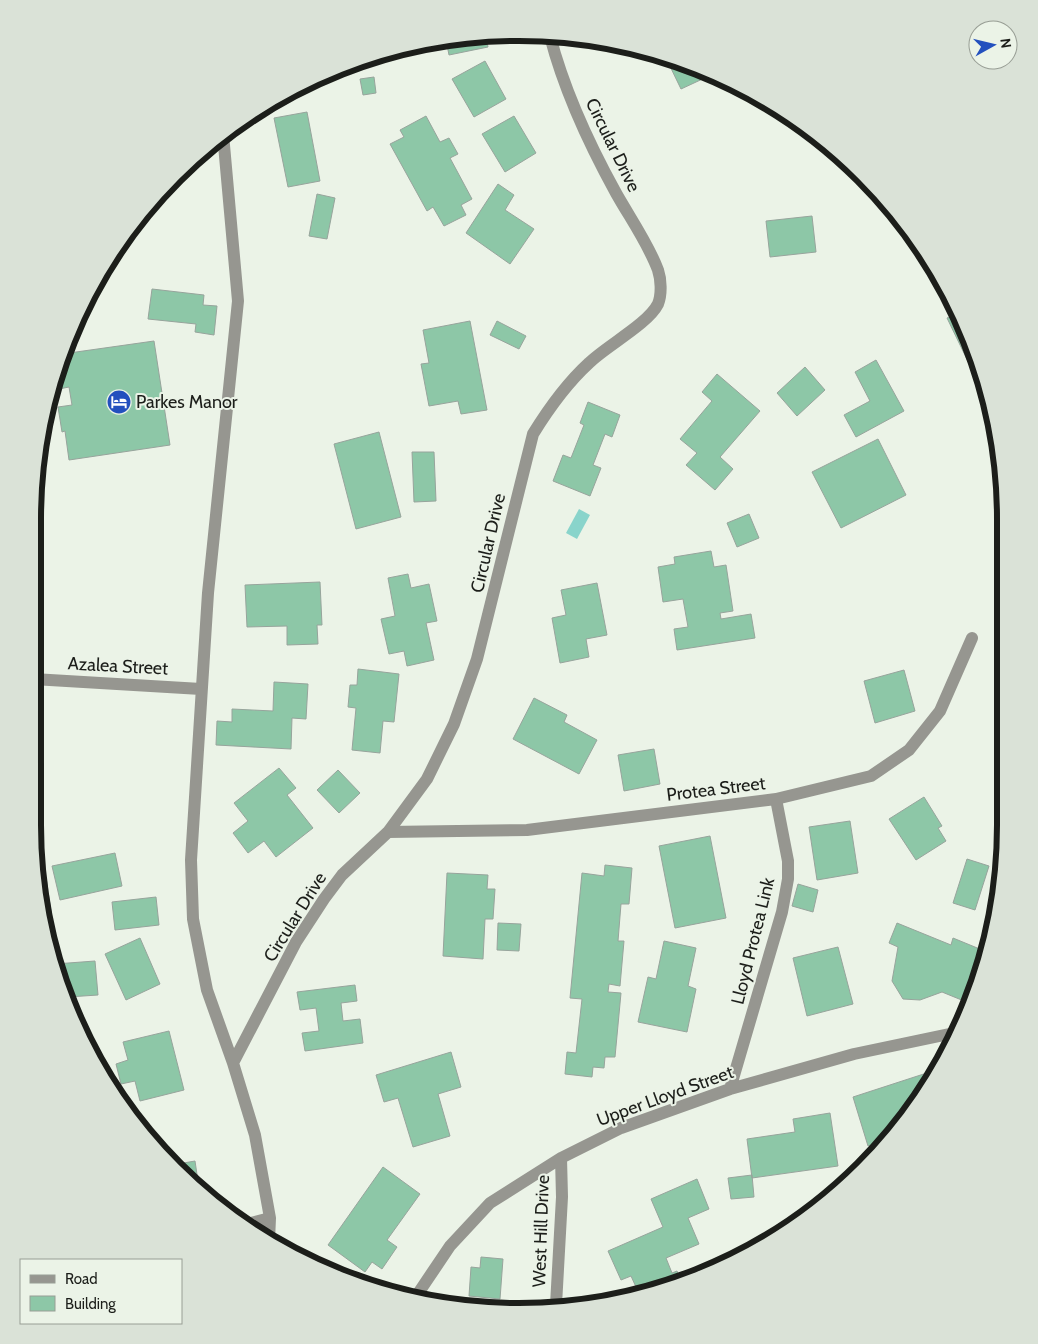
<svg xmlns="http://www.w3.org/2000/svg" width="1038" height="1344" font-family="Cabin,sans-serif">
<rect width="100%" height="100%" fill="#ebf3e7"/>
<path fill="#89d4cb" d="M579 509 590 515 577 539 566 533Z"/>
<path fill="#8dc7a7" stroke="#97a49c" d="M486 36 488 47 449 55 446 40Z
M666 58 705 70 709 76 681 89Z
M485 61 506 99 474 117 452 79Z
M374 77 376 93 363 95 360 79Z
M307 112 320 181 288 187 274 118Z
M426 116 440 142 449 138 458 154 450 158 472 199 461 205 466 215 444 226 433 207 427 211 390 144 404 137 400 130Z
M514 116 536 153 505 172 482 134Z
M498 184 514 195 505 210 534 229 510 264 466 233Z
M317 194 335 198 327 239 309 236Z
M812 216 816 252 770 257 766 221Z
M152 289 204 295 203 305 217 306 214 335 195 332 196 324 148 319Z
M956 314 980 362 984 380 978 382 947 318Z
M470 321 487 410 461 414 458 401 429 406 421 364 429 363 423 330Z
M497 321 526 336 519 349 490 335Z
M154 341 170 445 69 460 65 431 62 432 58 407 72 405 69 387 59 389 56 372 62 354Z
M876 360 904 411 856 437 844 415 870 401 855 372Z
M805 367 825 390 797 416 777 393Z
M717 374 760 411 720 457 733 469 715 490 686 465 697 453 680 439 712 401 702 392Z
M984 382 991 411 979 384Z
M588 402 620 415 612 437 605 434 593 465 601 468 590 496 553 481 563 455 571 458 584 425 580 423Z
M379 432 401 517 356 529 334 444Z
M878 439 906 495 841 528 812 472Z
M412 452H434L436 501 414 502Z
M749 514 759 538 737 547 727 523Z
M711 551 714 567 726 565 733 611 720 613 721 619 751 614 755 638 677 650 674 629 688 627 683 599 663 602 658 567 675 564 674 557Z
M408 574 411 588 429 584 437 621 426 623 434 660 407 666 404 651 389 654 381 619 395 616 388 578Z
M320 582 322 625H317L318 644 287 645V626L247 627 245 585Z
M597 583 607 635 586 639 589 657 560 663 552 618 566 615 561 590Z
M358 669 399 674 394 722 383 721 380 753 352 750 356 708 348 707 350 685H357Z
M904 670 915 711 875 723 864 681Z
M274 682 308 684 306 719 292 718 291 749 216 745 217 721 232 722V709L273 711Z
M534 698 567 715 564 722 597 740 579 774 513 739Z
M654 749 660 784 624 791 618 755Z
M279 768 296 788 287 795 313 828 276 857 264 841 248 853 233 833 248 821 234 803Z
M338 770 360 793 339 813 317 790Z
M924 797 942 826 938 828 946 841 916 860 889 819Z
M850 821 858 873 817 880 809 827Z
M710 836 726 918 675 928 659 846Z
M115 853 122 886 60 900 52 866Z
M967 859 989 866 975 910 953 903Z
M605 865 632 868 629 904H621L618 941H624L620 986 609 984 608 992 621 993 615 1057H605L604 1068 593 1067 592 1077 565 1074 567 1052 576 1053 582 999 570 998 582 873 604 876Z
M447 873 488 875 487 889H495L493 919H485L483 959 443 956Z
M46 877 51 912 44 913 39 878Z
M798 884 818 890 813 912 792 906Z
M156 897 159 925 115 930 112 902Z
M498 923 521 924 519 951 497 950Z
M897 923 951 945 953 938 987 952 981 976 969 1003 942 992 920 1000 903 999 892 981 898 947 889 943Z
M140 938 160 984 126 1000 105 954Z
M664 941 696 948 688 986 696 989 687 1032 638 1022 648 977 656 979Z
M838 947 853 1004 807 1016 793 958Z
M95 961 98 995 68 997 55 964Z
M355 985 357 1001 341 1003 343 1021 360 1019 363 1043 305 1051 302 1033 319 1031 316 1008 300 1010 297 992Z
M169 1031 184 1090 140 1101 135 1081 121 1084 116 1064 128 1060 123 1042Z
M451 1052 461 1087 438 1094 450 1136 413 1147 398 1098 384 1102 376 1075Z
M936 1070 924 1095 886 1140 868 1146 853 1097Z
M830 1113 838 1166 752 1178 747 1139 795 1132 793 1119Z
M195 1161 199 1188 175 1169 172 1165Z
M383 1167 420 1194 387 1240 397 1247 382 1269 372 1262 365 1272 328 1245Z
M752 1175 754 1197 731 1199 728 1178Z
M697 1179 709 1209 688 1218 699 1244 666 1258 672 1273 677 1271 682 1283 675 1286 617 1295 636 1287 631 1276 621 1280 608 1251 663 1227 651 1199Z
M481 1257 503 1259 500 1299 469 1296 471 1267 480 1268Z
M442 1299 497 1305V1309L442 1301Z"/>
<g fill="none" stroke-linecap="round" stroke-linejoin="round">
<path stroke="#969690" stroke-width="12" d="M223 134 238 301 208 593 191 860 193 919 207 990 233 1063 255 1135 270 1218 269 1241
M33 679 201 689
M388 832 527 830 776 799 871 776 909 750 940 711 972 638
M233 1063 296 942 324 899 342 875 388 832 427 779 454 724 477 659 533 434C549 408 566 384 589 363 606 346 648 324 658 304 662 294 661 279 658 270 648 243 630 218 616 193 589 144 564 90 550 36
M730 1089 782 912 788 879V861L776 799
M247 1224 270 1218
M415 1298 450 1246 490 1203 561 1158 621 1128 730 1089 854 1054 954 1033
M556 1305 562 1197 561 1158"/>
</g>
<defs>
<symbol id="hotel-disc" viewBox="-11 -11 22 22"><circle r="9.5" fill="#2350be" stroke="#ebf3e7"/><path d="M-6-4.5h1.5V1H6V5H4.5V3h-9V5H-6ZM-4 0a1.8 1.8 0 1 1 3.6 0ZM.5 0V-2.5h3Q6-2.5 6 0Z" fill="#fff"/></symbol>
</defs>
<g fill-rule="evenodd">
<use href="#hotel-disc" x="105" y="388" width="28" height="28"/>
</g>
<g text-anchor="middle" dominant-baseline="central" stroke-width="4" stroke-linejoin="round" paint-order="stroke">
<g font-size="18" fill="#1c1e1a" stroke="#ebf3e7">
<text transform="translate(613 145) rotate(64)">Circular Drive</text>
<text transform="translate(488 543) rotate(-77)">Circular Drive</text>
<text transform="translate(118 666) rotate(3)">Azalea Street</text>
<text transform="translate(716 789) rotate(-7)">Protea Street</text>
<text transform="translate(295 917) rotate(-58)">Circular Drive</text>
<text transform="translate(753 941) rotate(-76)">Lloyd Protea Link</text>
<text transform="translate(665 1096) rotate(-20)">Upper Lloyd Street</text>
<text transform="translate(541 1231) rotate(-88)">West Hill Drive</text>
</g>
<g font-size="18" fill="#1c1e1a" stroke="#ebf3e7" text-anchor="start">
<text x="136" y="402">Parkes Manor</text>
</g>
</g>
<path d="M0 0H1038V1344H0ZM519 41H519A478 478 0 0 1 997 519V825A478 478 0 0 1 519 1303H519A478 478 0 0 1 41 825V519A478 478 0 0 1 519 41Z" fill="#dae2d7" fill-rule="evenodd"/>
<path fill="none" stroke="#1c1e1a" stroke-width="6" d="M519 41H519A478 478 0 0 1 997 519V825A478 478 0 0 1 519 1303H519A478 478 0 0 1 41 825V519A478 478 0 0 1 519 41Z"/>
<rect x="20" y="1259" width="162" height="65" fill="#ebf3e7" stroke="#989e95"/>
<rect x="30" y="1275" width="25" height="8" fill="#969690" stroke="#989e95"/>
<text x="65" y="1284" font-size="15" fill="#1c1e1a">Road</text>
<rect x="30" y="1296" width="25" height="15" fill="#8dc7a7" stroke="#989e95"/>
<text x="65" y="1309" font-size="15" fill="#1c1e1a">Building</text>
<g transform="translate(993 45) rotate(82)"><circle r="24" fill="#ebf3e7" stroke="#989e95"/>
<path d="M0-4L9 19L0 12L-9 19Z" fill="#2350be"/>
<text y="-8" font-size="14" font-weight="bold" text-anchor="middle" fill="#1c1e1a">N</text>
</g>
</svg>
